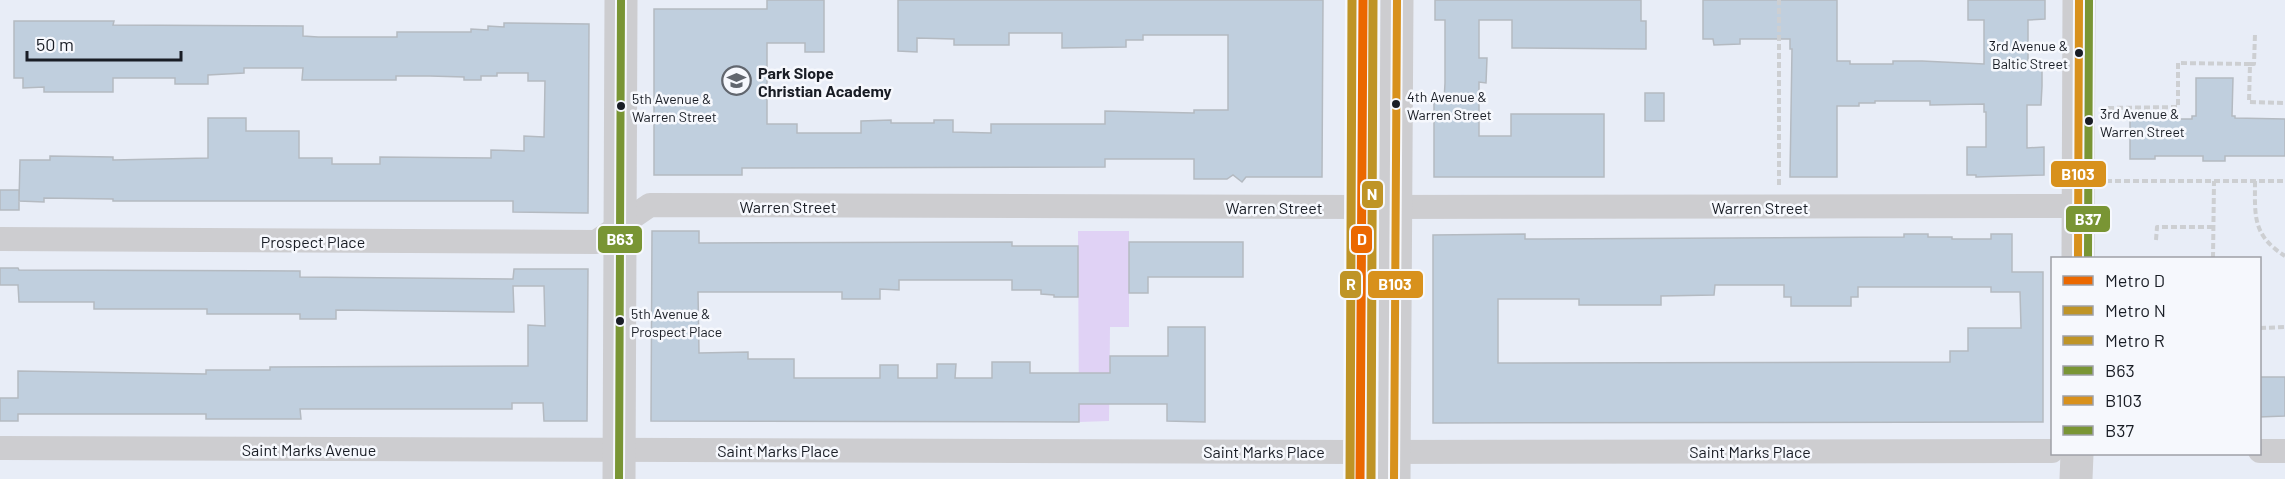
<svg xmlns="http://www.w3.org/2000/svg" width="2285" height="479" font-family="Barlow,sans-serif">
<rect width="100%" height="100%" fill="#e8edf7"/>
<path fill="#e0d2f5" d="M1078 231H1129V327H1110L1109 421 1079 422Z"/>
<path fill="#c0cfde" stroke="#b4bac1" stroke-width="1.5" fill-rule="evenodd" d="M767 0H824V52H805V43H767V124H797V133H861V121L891 120V123H934V120H953V132L991 133V124H1105V111L1194 113V110H1228V35H1143V40H1126V47L1062 48V33H1009V45H954V39L917 38V52L898 51V0H1323L1322 177H1246L1242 182 1233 175 1227 179H1194V159H1105V167L742 168V175H654V9H767Z
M1435 0H1641V21H1646V49L1512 48V20H1479V58H1487L1486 83 1479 82V136H1511V114H1604V177H1434V101H1444L1445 83V20H1435Z
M1703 0H1837V61H1850V64H1893V61H1922L1984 64V20H1968V0H2045V19L2028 20V62H2042V86L2041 105H2027V148L2044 147V175L1976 177V175H1967V147H1986V112H1984V104L1930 105V101H1875V103H1859V106H1837V177H1790L1792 49H1790V39H1740V44L1714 45 1713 39H1703Z
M14 21H114L113 25 303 26V36L318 37H397V32H471V29L488 30V26L504 27V23L589 24 588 213 513 212V201H113V199L44 198V202L19 201 20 160H50V156L113 157V160L208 158V118H246V131H299V158H332V164H380V157L491 158V150L524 151V136L544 137 545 81H528V73H497V76H481V80H464V77L430 76H396V80H302L303 68H244V73L208 75V84H175V78H113V92H44V87L23 88V78H14Z
M2196 78H2233L2232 116H2235V118L2285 119V156H2225V161H2203V156H2155V159H2130V119H2192V116H2196Z
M1645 93H1664V121H1645Z
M0 190H19V210H0Z
M652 231H699V243L1012 242V246H1078V297H1054V295L1041 294V290H1012V280H899V290L880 289V299H842V292H698L699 353 748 352V359H794V378H880V365H898V378H937V364H956L955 378H992V362H1030V373H1110V356H1168V327H1205V422L1167 421V404H1079V422L651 421Z
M1525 234V239H1541L1904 237V234H1928V237H1952V239H1991V234H2012V272H2043V422L1433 423V235ZM1715 285H1784V297H1791V306H1851V297H1858V287H1991V292H2020L2021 328H1968V351H1950V362L1498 363V299H1579V305H1661V296L1714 295Z
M1129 242H1243V277H1148V293H1129Z
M0 268H18L19 270 300 271V277L513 279 514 269H588L587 421H544L543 403H512V409H300L301 419H206V414H18V421H0V398H18V371L206 374V370H270V367L528 366V325L545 326 544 286H513L514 312 336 310V319H300V314H207V309H94V302H19L18 285H0Z
M2259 377H2285V416L2259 417Z"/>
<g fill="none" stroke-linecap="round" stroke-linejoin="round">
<path stroke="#cdcfd2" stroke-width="4" stroke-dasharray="6 3" stroke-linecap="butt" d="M2250 64H2254L2255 34
M2108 108 2178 107V63L2250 64 2249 102 2285 103
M2106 181H2285
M2255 181C2255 216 2252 235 2285 256
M1779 185V0
M2156 240 2157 227H2213
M2213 258 2214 181
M2260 328 2285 327"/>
<path stroke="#cdcdd0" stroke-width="24" d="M0 239 596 242 650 205 1361 207 2078 206
M0 448 1359 452 2052 451
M2260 451H2285"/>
<path stroke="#cdcdd0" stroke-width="33" d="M2078 258 2079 0
M619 479 621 0
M2076 479 2077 454"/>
<path stroke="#cdcdd0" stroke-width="33" d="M1360 479 1362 0
M1394 479 1397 0"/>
<defs>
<path id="bus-1" d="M619 479 621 0"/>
<path id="bus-2" d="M2078 258 2079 0
M1394 479 1397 0"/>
<path id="bus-3" d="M2088 258 2089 0"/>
</defs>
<use href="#bus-1" stroke="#f6f8fd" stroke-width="12"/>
<use href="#bus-2" stroke="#f6f8fd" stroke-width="12"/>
<use href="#bus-3" stroke="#f6f8fd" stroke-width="12"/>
<use href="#bus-1" stroke="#799534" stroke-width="8"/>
<use href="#bus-2" stroke="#d8911c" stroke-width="8"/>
<use href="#bus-3" stroke="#799534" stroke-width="8"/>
<defs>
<path id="metro-1" d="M1360 479 1363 0"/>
<path id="metro-2" d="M1371 479 1373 0"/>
<path id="metro-3" d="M1350 479 1352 0"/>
</defs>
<use href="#metro-1" stroke="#f6f8fd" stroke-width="14"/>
<use href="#metro-2" stroke="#f6f8fd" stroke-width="14"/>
<use href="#metro-3" stroke="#f6f8fd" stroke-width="14"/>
<use href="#metro-1" stroke="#eb6800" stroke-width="9"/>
<use href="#metro-2" stroke="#bf9426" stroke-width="9"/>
<use href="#metro-3" stroke="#bf9426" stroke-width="9"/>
</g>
<defs>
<symbol id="school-ring" viewBox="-11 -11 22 22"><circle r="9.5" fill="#f6f8fd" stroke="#61666e" stroke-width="1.5"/><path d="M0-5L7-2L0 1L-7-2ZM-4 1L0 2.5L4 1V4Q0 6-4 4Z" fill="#61666e"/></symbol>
</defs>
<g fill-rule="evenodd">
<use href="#school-ring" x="720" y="64" width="33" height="33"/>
</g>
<g fill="#191d25" stroke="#f6f8fd" stroke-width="2">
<circle cx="2079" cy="53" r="5"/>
<circle cx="1396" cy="104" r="5"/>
<circle cx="621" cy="106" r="5"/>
<circle cx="2089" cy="121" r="5"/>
<circle cx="620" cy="321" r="5"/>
</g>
<g text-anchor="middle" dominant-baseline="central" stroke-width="5" stroke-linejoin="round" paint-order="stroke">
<g font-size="14" fill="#191d25" stroke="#f6f8fd" text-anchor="start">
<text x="2068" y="45" text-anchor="end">3rd Avenue &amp;<tspan x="2068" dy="18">Baltic Street</tspan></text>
<text x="1407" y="96">4th Avenue &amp;<tspan x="1407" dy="18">Warren Street</tspan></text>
<text x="632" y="98">5th Avenue &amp;<tspan x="632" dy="18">Warren Street</tspan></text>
<text x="2100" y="113">3rd Avenue &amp;<tspan x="2100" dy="18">Warren Street</tspan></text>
<text x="631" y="313">5th Avenue &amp;<tspan x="631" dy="18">Prospect Place</tspan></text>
</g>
<g font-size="16" font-weight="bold" fill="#191d25" stroke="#f6f8fd" text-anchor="start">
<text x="758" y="72">Park Slope<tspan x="758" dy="18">Christian Academy</tspan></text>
</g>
<g font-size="16" fill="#191d25" stroke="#f6f8fd">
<text x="788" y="206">Warren Street</text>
<text x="1274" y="207">Warren Street</text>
<text x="1760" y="207">Warren Street</text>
<text x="313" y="241">Prospect Place</text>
<text x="309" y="449">Saint Marks Avenue</text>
<text x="778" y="450">Saint Marks Place</text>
<text x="1264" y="451">Saint Marks Place</text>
<text x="1750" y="451">Saint Marks Place</text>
</g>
</g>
<g stroke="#f6f8fd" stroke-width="2">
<rect x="2050" y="160" width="57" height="28" rx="6" fill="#d8911c"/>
<rect x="1361" y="180" width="23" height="29" rx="6" fill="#bf9426"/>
<rect x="2065" y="205" width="46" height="28" rx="6" fill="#799534"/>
<rect x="597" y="225" width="46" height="29" rx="6" fill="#799534"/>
<rect x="1350" y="225" width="23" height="29" rx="6" fill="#eb6800"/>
<rect x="1367" y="270" width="57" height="29" rx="6" fill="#d8911c"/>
<rect x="1339" y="270" width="23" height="29" rx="6" fill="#bf9426"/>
</g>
<g font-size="16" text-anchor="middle" font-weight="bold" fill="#fff">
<text x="2078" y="180">B103</text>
<text x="1372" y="200">N</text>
<text x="2088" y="225">B37</text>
<text x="620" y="245">B63</text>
<text x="1362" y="245">D</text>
<text x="1395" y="290">B103</text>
<text x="1351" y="290">R</text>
</g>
<rect x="2051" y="257" width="210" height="198" fill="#f6f8fd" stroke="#9ea0a7" stroke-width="1.5"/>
<rect x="2063" y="276" width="30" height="9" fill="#eb6800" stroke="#9ea0a7" stroke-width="1.5"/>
<text x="2105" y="287" font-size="18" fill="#191d25">Metro D</text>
<rect x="2063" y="306" width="30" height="9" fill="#bf9426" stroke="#9ea0a7" stroke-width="1.5"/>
<text x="2105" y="317" font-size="18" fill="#191d25">Metro N</text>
<rect x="2063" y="336" width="30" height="9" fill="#bf9426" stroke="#9ea0a7" stroke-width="1.5"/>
<text x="2105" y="347" font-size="18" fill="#191d25">Metro R</text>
<rect x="2063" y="366" width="30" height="9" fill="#799534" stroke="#9ea0a7" stroke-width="1.5"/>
<text x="2105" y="377" font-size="18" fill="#191d25">B63</text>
<rect x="2063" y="396" width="30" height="9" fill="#d8911c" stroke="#9ea0a7" stroke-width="1.5"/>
<text x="2105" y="407" font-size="18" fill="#191d25">B103</text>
<rect x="2063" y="426" width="30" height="9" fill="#799534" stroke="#9ea0a7" stroke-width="1.5"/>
<text x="2105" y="437" font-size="18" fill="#191d25">B37</text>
<path d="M27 51v9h154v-9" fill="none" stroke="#191d25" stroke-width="3"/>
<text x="36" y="51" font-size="18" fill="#191d25" stroke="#f6f8fd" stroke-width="4.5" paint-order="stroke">50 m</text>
</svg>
